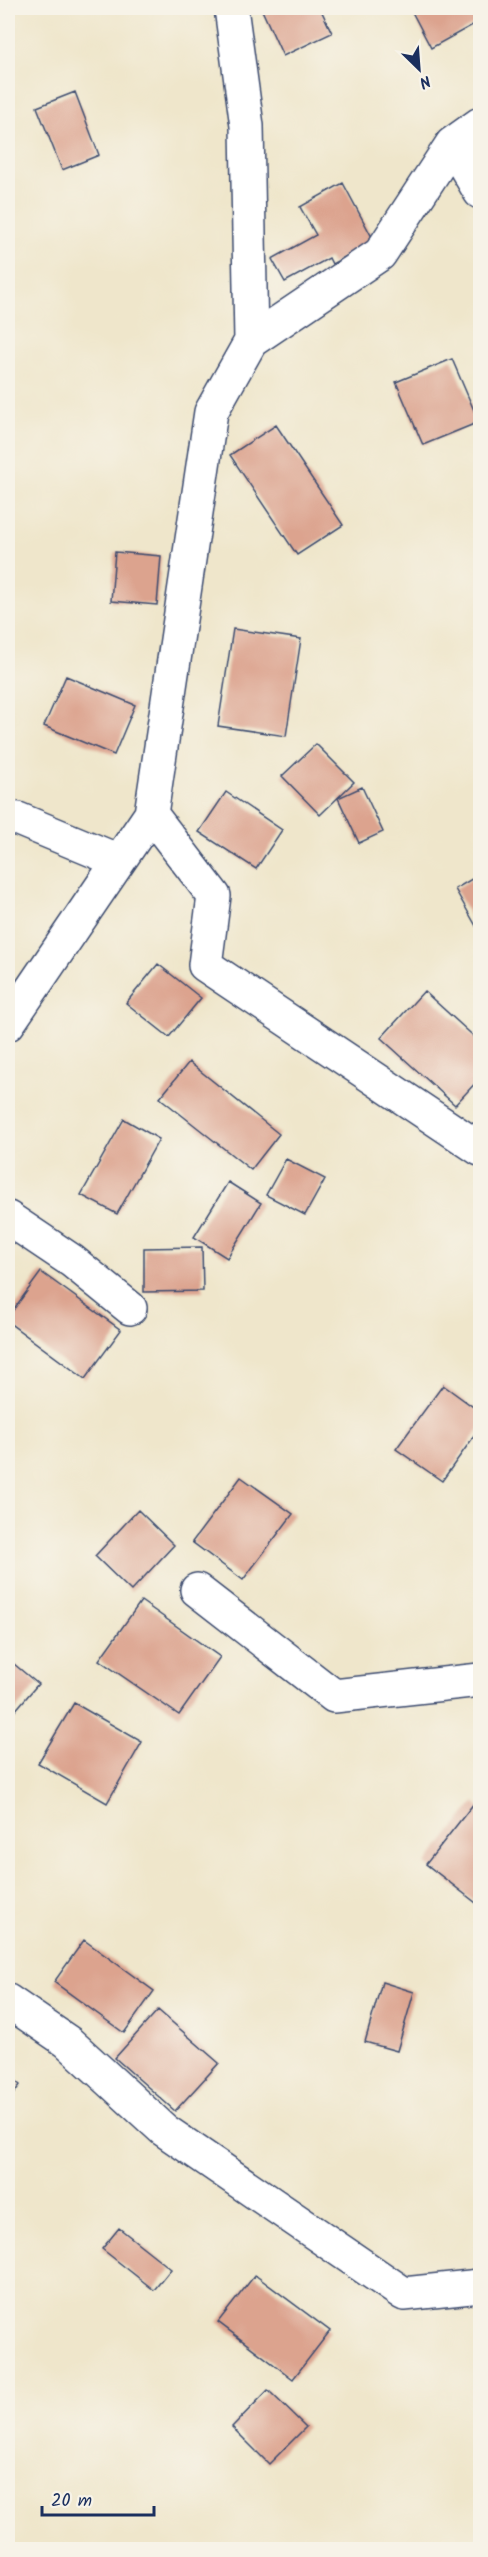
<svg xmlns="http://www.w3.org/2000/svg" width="488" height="2557" font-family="Kalam,sans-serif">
<rect width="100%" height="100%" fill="#f7f3e8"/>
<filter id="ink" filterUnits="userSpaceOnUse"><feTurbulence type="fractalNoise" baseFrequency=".0167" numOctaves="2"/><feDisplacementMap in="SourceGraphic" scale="12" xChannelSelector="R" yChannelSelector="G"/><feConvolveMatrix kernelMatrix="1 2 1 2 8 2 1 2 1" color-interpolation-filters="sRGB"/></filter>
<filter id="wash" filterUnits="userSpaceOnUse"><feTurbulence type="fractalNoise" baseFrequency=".008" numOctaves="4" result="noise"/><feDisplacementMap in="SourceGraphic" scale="24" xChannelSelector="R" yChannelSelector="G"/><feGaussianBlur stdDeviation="1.35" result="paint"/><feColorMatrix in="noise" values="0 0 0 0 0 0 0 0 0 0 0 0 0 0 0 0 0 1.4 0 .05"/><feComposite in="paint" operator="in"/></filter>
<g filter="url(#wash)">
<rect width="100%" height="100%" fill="#efe6cb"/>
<g id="blocks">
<path fill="#dca38e" d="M261 8H320L332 33 283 56Z
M410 8H473L480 21 431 48Z
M75 92 99 155 62 170 37 107Z
M343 183 374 241 332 264 329 258 285 282 272 259 316 235 300 207Z
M452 359 479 422 423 445 396 382Z
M276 425 343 525 297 555 230 455Z
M115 552 161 556 157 605 111 601Z
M233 629 301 639 286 736 218 726Z
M66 676 135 705 114 755 44 726Z
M316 744 354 782 320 815 282 776Z
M362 787 383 832 359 843 338 798Z
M226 792 282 830 256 869 199 832Z
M480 874V933L455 889Z
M158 964 201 998 169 1037 126 1003Z
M424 991 480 1042V1078L455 1105 381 1038Z
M189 1062 279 1134 251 1170 160 1098Z
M124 1119 159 1139 117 1214 81 1195Z
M286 1159 325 1179 305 1215 266 1195Z
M228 1182 261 1203 227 1258 194 1237Z
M202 1247 203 1291 144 1292V1248Z
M41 1272 121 1330 85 1379 8 1322V1317Z
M443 1385 480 1412V1428L442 1481 396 1449Z
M241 1477 293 1514 243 1580 192 1542Z
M138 1510 174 1545 131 1591 95 1556Z
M141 1601 220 1657 179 1715 99 1660Z
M8 1659 38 1684 8 1719Z
M74 1703 142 1742 107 1803 38 1763Z
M475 1802 480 1807V1906L426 1864Z
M84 1940 154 1991 124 2033 54 1982Z
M382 1982 414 1992 397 2051 365 2042Z
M158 2010 219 2063 175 2111 115 2058Z
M8 2075 20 2085 8 2101Z
M119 2228 171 2269 154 2290 102 2249Z
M255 2275 330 2331 293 2379 218 2322Z
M268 2390 306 2427 269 2464 232 2427Z"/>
</g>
</g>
<g filter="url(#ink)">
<use href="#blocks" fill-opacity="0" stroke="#3b4a6e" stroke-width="1.5"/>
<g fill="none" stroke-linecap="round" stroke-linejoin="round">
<defs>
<path id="minor" d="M231 8 247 126 251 341
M452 144 480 192
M151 814 214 896 205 965 480 1149
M8 818 18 819 119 861
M8 1024 151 814 211 412 251 341 380 254 452 144 480 124
M8 1218 72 1261 130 1308
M197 1590 334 1696 480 1680
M8 2001 68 2042 164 2130 404 2294 480 2286"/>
</defs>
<use href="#minor" stroke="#3b4a6e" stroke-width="36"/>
<use href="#minor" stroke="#fff" stroke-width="33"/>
</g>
</g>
<rect width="488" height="2557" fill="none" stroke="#f7f3e8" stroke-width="30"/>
<g transform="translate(419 69) rotate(155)" stroke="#f7f3e8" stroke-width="4.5" paint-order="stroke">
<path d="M0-4.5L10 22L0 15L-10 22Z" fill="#1b2f5e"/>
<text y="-9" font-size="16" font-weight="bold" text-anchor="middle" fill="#1b2f5e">N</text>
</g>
<path d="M42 2506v9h112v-9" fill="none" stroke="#1b2f5e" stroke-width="3"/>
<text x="51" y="2506" font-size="18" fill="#1b2f5e" stroke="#f7f3e8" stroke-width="4.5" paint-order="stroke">20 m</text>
</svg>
